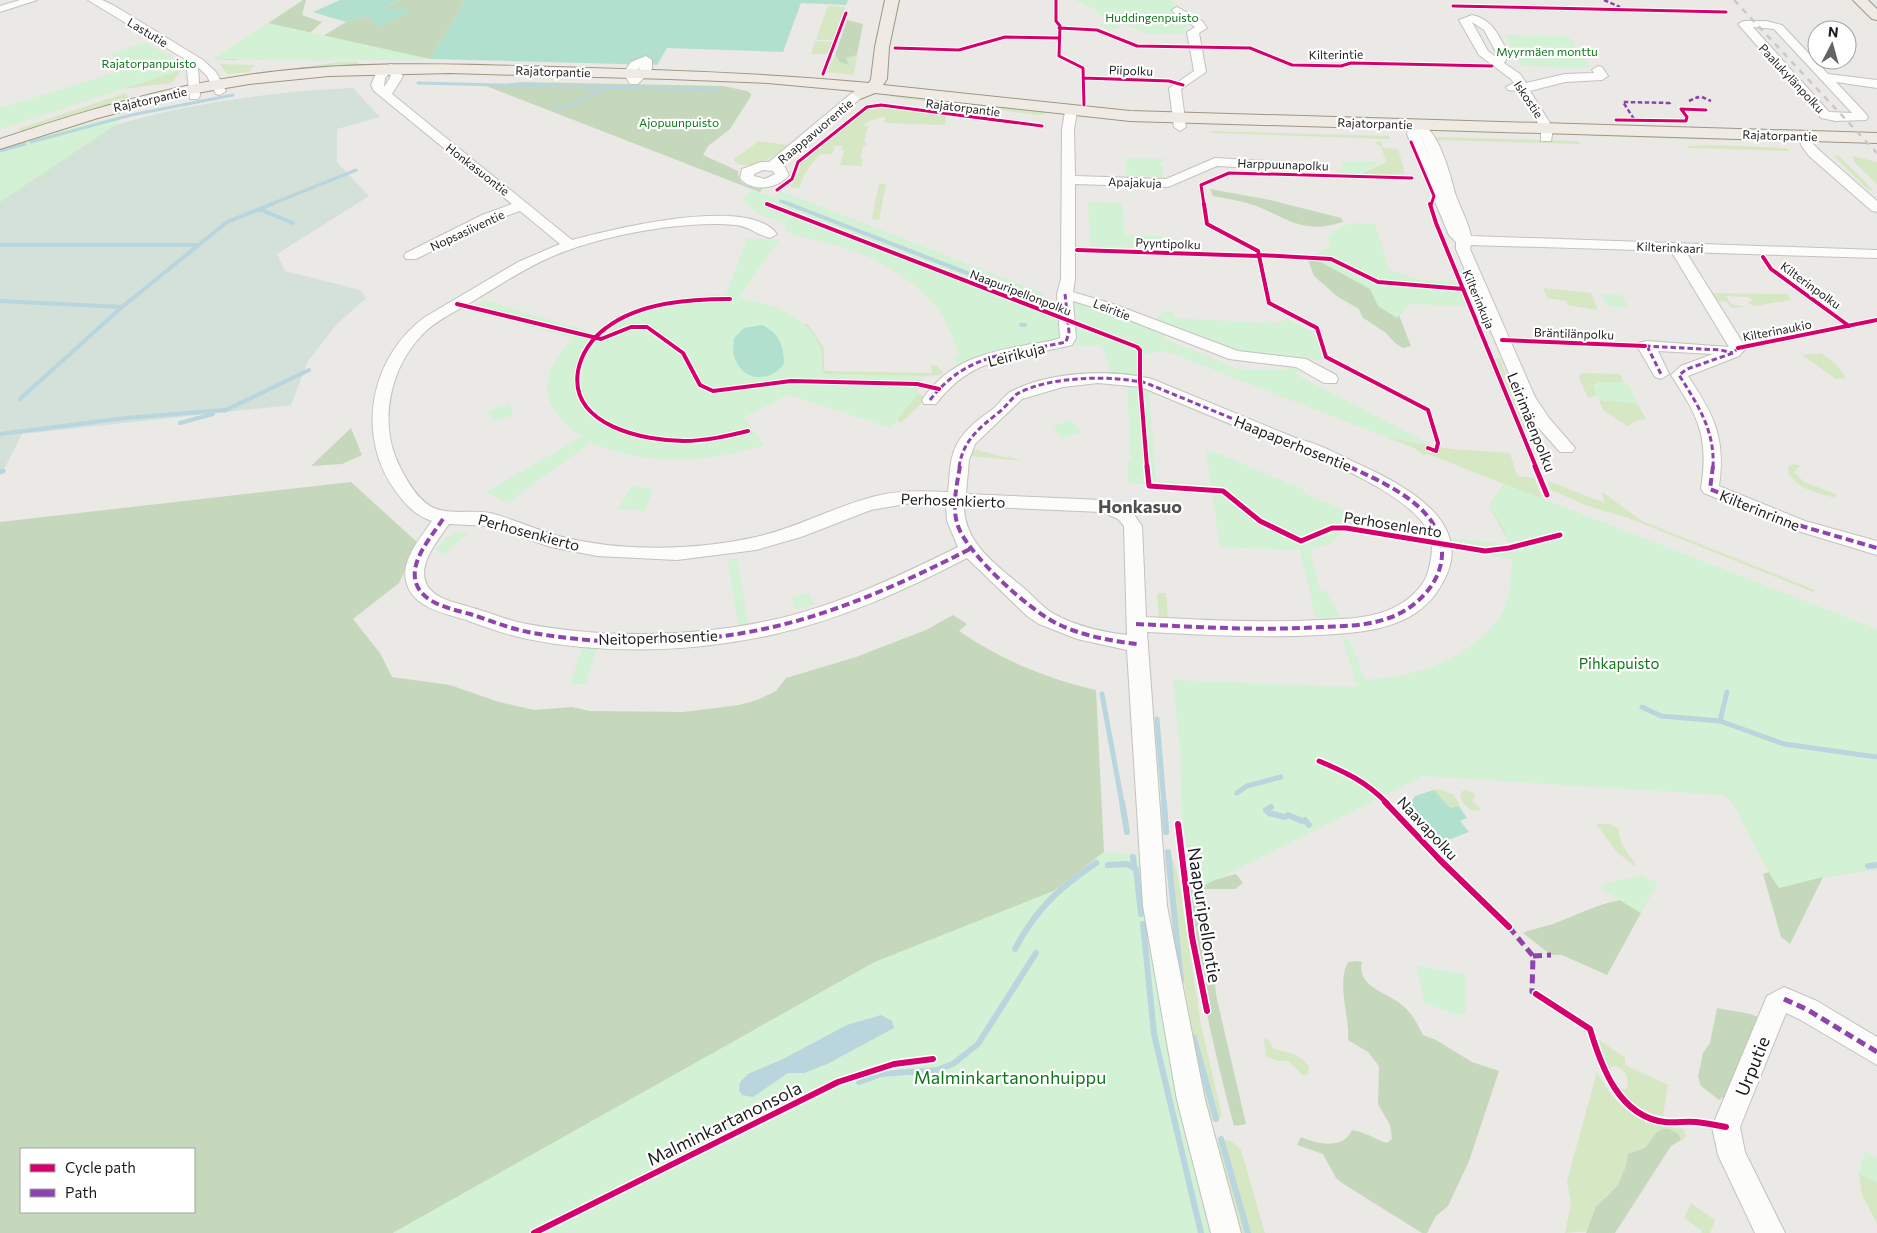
<svg xmlns="http://www.w3.org/2000/svg" width="1877" height="1233" font-family="Commissioner,sans-serif">
<rect width="100%" height="100%" fill="#eae9e5"/>
<path fill="#d6e7c4" d="M828 6 845 7 835 40H816Z
M815 41 834 42 830 54H811Z
M835 55 840 62 846 58 857 55 854 75 827 72Z
M339 62H359L358 67 248 75Z
M220 64 255 65 249 72 227 74Z
M181 70 172 83 121 89Z
M126 93 128 98 112 101 113 103 24 132 18 129Z
M893 95 1044 112 1043 115H1038L892 97Z
M878 107 946 116 945 125 884 123 885 116 867 122 863 126H870L867 129 864 143H867V146H863L860 159H863L862 166 840 165 844 150H841L842 146H835L832 154H821C811 164 802 174 800 188L789 187 797 176 801 163 863 111Z
M1208 131 1388 136 1390 139 1212 133Z
M1589 132 1777 137 1781 142 1592 136Z
M1439 137 1578 141 1580 144 1435 140 1436 137Z
M759 141 789 145C776 155 753 173 735 162L734 159Z
M1374 142H1381L1383 148 1398 149 1405 174 1358 175 1386 162 1381 146Z
M1712 145 1786 148 1789 151 1689 148 1688 146Z
M1838 155 1874 191 1867 189 1834 156Z
M1852 156 1877 162V184L1855 163Z
M879 184H886L879 220 872 219Z
M1543 288 1591 293 1598 310 1567 305V301L1547 298Z
M1712 293 1788 294 1791 300 1755 306 1748 303 1753 300 1747 297 1726 296 1731 304 1745 307 1731 308 1727 302 1718 301Z
M807 323 824 348V369L826 371 932 373 931 365 937 366 943 373 941 375 925 376 917 382 827 380 787 331Z
M1821 353 1837 365 1846 378 1836 379 1802 355Z
M1184 358 1389 438 1452 449 1510 453 1517 476 1534 478 1542 498 1548 533 1509 542 1489 506 1504 484 1428 454 1423 455 1414 448Z
M1495 358 1500 359 1527 428H1524Z
M1581 373 1620 374 1624 382 1595 384 1593 386 1597 395 1588 398 1579 378Z
M917 388 918 393 927 398 901 423 896 418Z
M1599 400 1637 403 1646 419 1637 420 1627 426 1603 410Z
M973 449 1008 458 1009 455 1011 458 1024 461 970 456Z
M1794 464 1800 466 1794 472 1804 482 1836 494 1835 498C1820 493 1794 489 1788 471L1789 466Z
M1548 481 1605 503 1601 491 1642 521 1815 590 1813 592 1628 518 1588 506 1551 490Z
M1157 593H1166L1168 618H1159Z
M1438 789 1453 794 1459 803V806L1450 808 1434 790Z
M1465 790 1474 793 1475 797 1472 800 1481 810C1469 813 1464 805 1460 796L1461 792Z
M1596 824H1610L1619 829C1618 848 1637 860 1635 867L1617 852Z
M1164 859H1173L1178 876 1201 1025 1222 1116 1210 1122 1195 1053Z
M1264 1038 1269 1041 1274 1049C1289 1053 1299 1053 1309 1067L1308 1074 1304 1076 1288 1061H1278L1266 1056Z
M1598 1039 1625 1058V1065L1668 1085 1663 1116C1641 1112 1628 1101 1615 1084L1625 1090 1627 1088C1630 1077 1623 1064 1610 1067L1611 1075Z
M1597 1072C1619 1112 1639 1124 1684 1129L1686 1137 1681 1140 1679 1134 1669 1129 1646 1147 1638 1149 1626 1166 1618 1185 1605 1197 1588 1231 1565 1233 1571 1204 1567 1181Z
M1221 1139 1231 1141 1241 1150 1265 1233H1239L1214 1145Z
M1859 1173 1877 1183V1224L1862 1195Z
M1691 1203 1715 1220 1710 1233H1701L1702 1231 1684 1218Z"/>
<path fill="#c5d8bb" fill-rule="evenodd" d="M303 0H306L302 15 322 22 311 32 235 60 214 59Z
M401 0H466L430 59 284 60 346 22 369 16 409 12 400 8 378 11Z
M847 20 863 24 857 55 846 58 849 65 840 62 835 55Z
M523 82 723 86 747 91 751 94V96L730 129 708 146 703 155 738 171C737 189 757 187 770 187L762 189 760 192 754 190 486 86Z
M1210 189 1270 200 1341 218 1343 222C1299 236 1286 215 1247 203 1236 200 1224 198 1213 196Z
M1308 260 1322 261 1409 300 1397 318 1399 315 1411 346 1403 348 1395 343 1386 333 1362 317 1359 309 1338 297 1314 276Z
M351 428 362 455 342 464 311 466Z
M351 482 418 543 399 583 353 619 380 653 392 677 450 685 499 702 534 710 572 707 590 711 683 712 739 705 757 700 776 691 786 678 856 657 926 630 953 615 967 624 959 631C1001 660 1046 678 1096 690L1104 852 1054 891 875 962 393 1233H0V522ZM21 1149H194V1212H21Z
M1737 789 1877 869 1823 877 1790 944 1781 937 1763 874 1769 872 1731 799 1722 795Z
M1236 874 1243 883 1235 889H1206L1204 909 1212 947 1216 995 1246 1124 1234 1126C1213 1048 1196 969 1185 888Z
M1620 900 1641 913 1607 975 1562 955H1551L1523 933C1533 929 1543 927 1553 924 1577 915 1595 905 1620 900Z
M1356 961 1362 962C1356 988 1388 992 1403 1006 1413 1014 1417 1024 1423 1035L1436 1040 1472 1062 1499 1071 1469 1161 1448 1206 1436 1216 1427 1233H1422L1342 1183 1336 1178 1323 1154 1297 1145 1301 1137C1316 1144 1344 1150 1352 1130 1365 1132 1375 1139 1387 1143L1392 1139 1390 1125 1378 1104 1379 1066 1368 1052 1348 1040C1350 1016 1336 984 1348 962Z
M1717 1008C1729 1011 1751 1012 1759 1018L1725 1096 1719 1100 1701 1086 1698 1077 1703 1053 1710 1043Z
M1662 1129H1669L1679 1134 1681 1140 1671 1146 1615 1233H1586L1596 1207 1618 1185 1626 1166 1628 1154 1646 1147 1656 1133Z"/>
<path fill="#d3e1d9" d="M353 88 380 117 337 129V162L369 196 277 254 285 271 360 290 366 298 337 324 308 361 291 405 22 434 3 471 0 472V164C39 151 77 137 116 125 188 103 278 91 353 88Z"/>
<path fill="#d3f1d4" d="M1075 0H1170L1181 8 1174 10 1191 24 1185 29V34H1149L1124 24 1110 30 1099 25 1106 22 1107 18 1097 14 1096 10Z
M268 23 430 59 317 61 214 59Z
M1504 35 1568 36 1590 68 1522 66Z
M144 43 170 55 181 70 0 129V108L132 67 109 54Z
M124 115 117 124 0 202V148L46 133Z
M1126 158 1166 159 1159 164 1163 167V177L1126 176Z
M1341 161 1381 162 1357 174H1338L1337 169H1344Z
M754 190 786 202 775 197 781 191 1043 293 1042 303 1077 317 1075 303 1077 301 1090 304 1167 333 1163 338 1241 370H1288L1287 365 1301 369 1295 374 1430 444 1389 438 1165 351 1140 355V377L1109 374 1107 359 1102 345H1075L1066 342 966 368 952 358 958 357C947 283 859 244 792 236L794 233 786 232 783 222 758 214 742 198Z
M1088 202 1122 203 1125 235 1170 237 1187 245 1181 249 1090 246Z
M1349 223 1375 224 1389 269 1418 280 1456 281 1466 306 1411 304 1397 318 1378 306 1370 289 1317 260 1264 258 1262 253 1316 255 1330 246 1328 235Z
M747 238 779 240 739 297C770 305 807 313 820 347 823 355 821 365 824 374L926 376 917 382 918 393 891 428 789 395 744 417 764 445 759 447C698 464 649 465 590 443L507 503 485 492 582 437C539 405 535 378 573 338L469 310 485 300 593 333C633 304 677 294 726 295Z
M1601 294 1622 295 1628 307 1607 306Z
M1166 310 1173 312 1176 318 1264 323V320L1277 323 1287 319 1313 332 1326 357 1323 360 1245 359 1151 324Z
M1127 382 1149 387 1156 481 1211 484 1206 452 1212 451 1304 490 1303 493 1346 511 1358 519 1368 529 1432 540 1433 546 1344 531 1332 543 1310 550 1320 591H1326L1341 619 1316 618 1300 550 1220 547 1212 493 1157 491 1156 484H1129L1127 460H1131Z
M1599 382 1628 383 1637 403 1599 400 1593 386Z
M509 404 514 415 493 421 487 411Z
M1071 420 1081 432 1062 438 1052 426Z
M1505 484 1877 629V869L1823 877 1779 888 1769 873 1731 799 1722 795 1423 776 1193 891 1182 815 1180 748 1173 680 1350 687 1358 686 1342 639H1349L1365 680C1380 678 1397 677 1411 673 1448 665 1494 639 1507 601 1511 587 1511 573 1512 559L1452 550 1450 538 1510 545 1504 529 1489 506Z
M632 486 653 489 645 511 618 509Z
M460 531 468 533 444 554 435 550 447 537Z
M737 558 748 624 738 626 728 559Z
M809 593 814 605 796 609 792 597Z
M584 642 598 643 586 684H570Z
M1104 852 1138 855 1153 965 1173 1083 1210 1233H393L875 962 1054 891Z
M1640 875 1658 883 1641 913 1600 888 1605 884Z
M1416 965 1454 973H1465L1466 1013 1458 1015 1424 1003Z
M1865 1151 1877 1158V1183L1859 1173Z"/>
<path fill="#b1e1ce" d="M340 0H401L380 10 400 8 410 12 382 26 373 23 369 16 346 22 313 12Z
M466 0H848L846 5 801 3 783 52 667 48 657 65 430 59Z
M762 325C779 333 784 345 784 364 771 381 746 383 736 361 732 354 733 346 734 338L744 328Z
M1434 790 1450 808 1459 806 1467 818 1460 821 1469 832 1440 843 1411 813 1409 805 1415 796Z"/>
<path fill="#b9d5dd" d="M881 1015 892 1021 894 1028 827 1064 804 1073H788L753 1097 742 1095 739 1090 740 1082 748 1074 783 1059 847 1025Z"/>
<g fill="none" stroke-linecap="round" stroke-linejoin="round">
<path stroke="#b9d5dd" stroke-width="3" d="M418 83 719 90
M554 107H565L607 87
M31 142 131 115 233 95
M0 151 25 144
M781 201 792 205
M269 205 356 170"/>
<path stroke="#b9d5dd" stroke-width="4" d="M789 204 1047 304
M259 209 293 223
M0 245H199
M0 301 122 307 227 222 272 204
M1021 325H1025
M20 399 122 307
M224 411 309 370
M180 423 213 414
M0 434 126 418 225 410"/>
<path stroke="#b9d5dd" stroke-width="5" d="M0 472 3 471
M1102 694 1122 803
M1642 707 1661 716 1720 721 1784 744 1877 757
M1157 719 1164 803
M1720 721 1727 692
M1237 793 1247 786 1281 777"/>
<path stroke="#b9d5dd" stroke-width="6" d="M1122 802 1127 832
M1164 802 1166 832
M1271 807 1266 810 1269 813 1285 817
M1288 815 1302 821
M1305 820 1309 825
M1168 852 1181 981
M1133 857 1134 867
M1108 865 1127 864 1136 869 1141 914
M1868 866 1877 865
M1143 924 1154 1034 1201 1233
M1015 949C1036 909 1059 888 1096 863
M1194 1038 1216 1119
M859 1082 881 1074 937 1070 953 1064 978 1044 1036 953
M1221 1139 1248 1233"/>
<defs>
<path id="minor" d="M20 0H37L0 12V6Z
M88 0H102L113 5 203 60 216 72 226 91 220 95 216 94 207 76 198 67 200 96 198 99H190L187 70 183 58Z
M1177 7 1202 21 1207 28 1199 33 1206 72 1181 89 1186 127 1180 131 1174 127 1169 88 1194 71 1187 32 1195 27 1173 12 1172 10Z
M1472 15C1493 19 1499 37 1509 54L1504 63 1520 74 1526 83 1565 74 1594 73 1592 70 1598 66 1602 67 1608 76 1602 80 1565 82 1530 91 1553 128 1551 141H1541V128L1518 91 1508 90 1506 87 1514 83 1511 79 1479 55 1459 20ZM1472 22 1484 30 1497 54 1496 57 1488 51Z
M1766 21 1782 25 1828 74 1877 80V88L1836 82 1866 114 1868 117 1866 120 1836 121 1821 118 1738 24 1744 21ZM1753 27 1774 29 1852 113 1829 112Z
M646 56 652 60V69L638 84H630L623 73 631 62ZM641 66 636 74 635 73Z
M390 64 394 65 403 76 392 94 572 240C613 229 749 195 777 234L770 238C757 235 749 226 735 225 682 220 599 236 551 257 525 268 502 284 478 298 461 309 442 317 427 330 390 364 377 423 400 467 408 483 421 506 440 510 456 514 473 510 490 513 513 519 535 529 558 536 621 552 692 551 756 537 797 528 835 506 876 496 899 490 924 491 948 492 950 476 949 459 957 444 966 428 979 419 993 409 999 404 1005 394 1012 391 1051 371 1111 369 1152 379L1298 439C1318 443 1335 453 1354 462 1398 482 1478 520 1443 582 1434 599 1421 612 1403 620 1377 632 1349 633 1321 635 1263 638 1205 635 1147 632L1167 906 1205 1100 1241 1233H1211L1177 1100 1143 906 1127 650 1077 639 1039 624 1027 616 967 558C905 590 840 620 771 635 692 652 607 655 527 639 506 635 486 627 466 620 444 613 412 608 406 581 401 560 421 537 432 521 416 516 407 506 397 493 355 438 369 358 425 317L518 262 560 244 520 211 492 221 416 259H406L404 256 406 253 482 215 512 204 374 91 371 85 376 73ZM389 74 391 76 384 87 385 78ZM1098 383 1141 387 1288 448C1325 458 1416 498 1430 535 1434 548 1431 560 1428 572 1422 592 1399 608 1380 613 1361 619 1340 619 1320 620 1262 623 1204 620 1146 617L1142 526 1131 510 1102 500 966 494 969 460 975 444 1022 399 1063 387ZM911 503 946 505 947 521 958 547C899 576 837 606 772 620 693 637 607 639 527 624 509 621 491 613 473 608 459 603 435 600 427 585 416 565 439 539 449 524L489 526 551 547 597 556 677 560 756 550 801 537 871 510ZM964 506 1102 512 1118 519 1124 526 1127 635C1102 632 1076 626 1054 614 1042 607 1034 597 1025 589 998 566 964 544 964 506Z
M857 91 861 92 863 95 861 98 783 164 789 175C778 189 752 193 740 178L742 169 761 162H769L853 92ZM763 170 773 171 775 174 765 179 754 176V174Z
M1071 108 1077 112 1074 129 1075 176 1166 179 1215 158 1324 164 1326 167 1324 170 1319 171 1217 166 1168 187 1075 184V279L1073 292 1116 305 1238 351 1306 359 1336 375 1338 379 1336 383H1324L1296 367 1229 359 1106 311 1073 301 1076 338 1072 345C1016 359 974 354 936 404H924L922 400C948 362 982 353 1026 345 1037 343 1050 342 1060 338L1057 294 1061 279 1062 129 1065 112Z
M1415 120C1439 126 1450 175 1456 196 1461 209 1468 222 1471 236L1877 250V258L1686 252 1746 348 1739 356 1688 376C1714 415 1726 438 1719 486L1805 521 1877 541V555L1791 529 1704 493 1701 489C1709 437 1699 418 1671 375L1681 366 1713 354 1658 351 1669 374 1661 379 1655 377 1637 346 1639 343 1647 341 1729 347 1671 251 1471 245 1470 249 1535 397 1549 418 1575 448 1572 452H1560L1537 426 1519 397 1456 249V242L1449 235 1407 134 1409 124ZM1420 134 1421 136 1441 185Z
M1805 131 1810 132 1813 144 1819 150 1877 201V212L1872 211 1809 156 1801 145 1799 135Z
M1784 987 1817 1001 1877 1037V1065L1799 1019 1786 1013 1740 1127 1745 1152 1785 1233H1755L1718 1155 1712 1127 1767 996Z"/>
<path id="major" d="M885 0H899L889 47 887 79 883 85 1130 111 1877 133V143L1130 121 875 93 860 99 852 94 855 91 768 83 669 79 450 73 329 76 249 84 185 95 98 118 0 149V139C81 112 163 87 248 75 349 60 453 64 556 67 661 70 765 73 869 83L871 79 875 47Z
M1853 0H1868L1877 9V20L1872 19Z"/>
</defs>
<use href="#minor" stroke="#c3c2c1" stroke-width="2"/>
<use href="#major" stroke="#9f9683" stroke-width="2"/>
<use href="#minor" fill="#fcfcfb" fill-rule="evenodd"/>
<use href="#major" fill="#efebe4" fill-rule="evenodd"/>
<path stroke="#c9c9c8" stroke-width="2.5" stroke-dasharray="6 6" stroke-linecap="butt" d="M1734 0 1877 153"/>
<path stroke="#8e44ad" stroke-width="2.5" stroke-dasharray="4.5 2.5" stroke-linecap="butt" d="M1604 0 1620 7
M1702 97 1711 101
M1689 101 1698 97 1699 101
M1634 119 1623 102 1670 103V101"/>
<path stroke="#8e44ad" stroke-width="3" stroke-dasharray="5.5 3" stroke-linecap="butt" d="M1645 346 1721 350 1733 353
M1647 346 1661 374
M930 400C967 352 1011 354 1066 342L1069 332 1065 294
M959 467C963 441 978 429 998 413 1005 408 1011 399 1017 394 1048 376 1112 375 1146 383L1294 444 1315 450 1351 467
M1713 467C1715 431 1698 405 1679 375L1687 369 1733 353 1738 348"/>
<path stroke="#8e44ad" stroke-width="4" stroke-dasharray="8 4" stroke-linecap="butt" d="M960 466C957 484 952 505 957 523 964 552 1032 613 1060 625 1084 636 1111 641 1137 644
M1713 466 1710 489 1798 525 1877 548
M443 519C432 536 409 561 416 583 423 604 452 609 470 614 489 620 508 628 528 632 608 647 694 645 773 627 842 611 907 581 970 549
M1136 624C1198 627 1260 631 1322 627 1344 626 1367 626 1389 618 1415 609 1441 584 1442 555 1443 507 1384 483 1348 466"/>
<path stroke="#8e44ad" stroke-width="5" stroke-dasharray="9 5" stroke-linecap="butt" d="M1509 927 1533 956 1532 992 1536 994
M1533 956 1551 955
M1784 999 1808 1010 1877 1052"/>
<defs>
<path id="cycleway-far3" d="M1056 0V21L1060 26 1059 56 1083 68 1084 105
M1453 6 1726 12
M1059 28 1097 30 1137 46 1250 48 1292 65 1341 66 1351 63 1492 66
M895 48 959 50 1005 37 1058 38
M823 74 846 13
M1083 78 1169 81 1183 85
M1616 120 1686 121 1687 117 1681 109 1706 110
M1411 142 1434 196 1431 205
M777 190 792 179 798 162 867 107 881 105 1042 126
M767 204 770 205
M1204 205 1201 185 1229 173 1412 178"/>
<path id="cycleway-far2" d="M767 204 1137 347 1140 350V381L1147 467
M1204 204 1207 224 1258 251 1269 303 1317 328 1326 357 1428 410 1438 443 1436 451 1428 448
M1430 204 1436 223 1536 467
M1077 250 1258 256
M1260 255 1331 259 1378 282 1463 289
M1763 257 1771 269 1849 326
M730 299C690 299 640 302 606 328 592 338 581 354 578 371 569 426 645 441 684 441 706 441 727 436 748 431
M457 304 601 339 631 327H647L683 353 700 385 713 391 791 381 917 384 939 389
M1502 340 1645 346
M1738 348 1877 320"/>
<path id="cycleway-far1" d="M1147 466 1149 486 1223 491 1260 521 1301 541 1332 528H1346L1485 551 1509 548 1560 535
M1535 466 1547 495
M1319 761C1347 773 1365 781 1387 803"/>
<path id="cycleway" d="M1385 802 1440 860 1509 927
M1178 824 1192 937 1207 1011
M1536 994 1590 1029C1601 1066 1619 1117 1665 1122 1675 1123 1686 1121 1696 1122 1706 1123 1716 1125 1726 1127
M534 1233 838 1082 894 1064 933 1059"/>
</defs>
<use href="#cycleway-far3" stroke="#fff" stroke-width="5"/>
<use href="#cycleway-far2" stroke="#fff" stroke-width="6"/>
<use href="#cycleway-far1" stroke="#fff" stroke-width="8"/>
<use href="#cycleway" stroke="#fff" stroke-width="9"/>
<use href="#cycleway-far3" stroke="#d6006c" stroke-width="3"/>
<use href="#cycleway-far2" stroke="#d6006c" stroke-width="4"/>
<use href="#cycleway-far1" stroke="#d6006c" stroke-width="5"/>
<use href="#cycleway" stroke="#d6006c" stroke-width="6"/>
</g>
<g text-anchor="middle" dominant-baseline="central" stroke-width="4.5" stroke-linejoin="round" paint-order="stroke">
<g font-size="12" fill="#0f761a" stroke="#fff">
<text x="1152" y="17">Huddingenpuisto</text>
<text x="1547" y="51">Myyrmäen monttu</text>
<text x="149" y="63">Rajatorpanpuisto</text>
<text x="679" y="122">Ajopuunpuisto</text>
</g>
<g font-size="12" fill="#1c1c1c" stroke="#fff">
<text transform="translate(148 32) rotate(31)">Lastutie</text>
<text transform="translate(1336 54) rotate(-1)">Kilterintie</text>
<text transform="translate(1131 70) rotate(2)">Piipolku</text>
<text transform="translate(553 71) rotate(2)">Rajatorpantie</text>
<text transform="translate(1792 78) rotate(47)">Paalukylänpolku</text>
<text transform="translate(150 99) rotate(-13)">Rajatorpantie</text>
<text transform="translate(1529 99) rotate(56)">Iskostie</text>
<text transform="translate(963 107) rotate(7)">Rajatorpantie</text>
<text transform="translate(1375 123) rotate(2)">Rajatorpantie</text>
<text transform="translate(815 131) rotate(-40)">Raappavuorentie</text>
<text transform="translate(1780 135) rotate(2)">Rajatorpantie</text>
<text transform="translate(1283 164) rotate(2)">Harppuunapolku</text>
<text transform="translate(478 169) rotate(38)">Honkasuontie</text>
<text transform="translate(1135 182) rotate(2)">Apajakuja</text>
<text transform="translate(467 230) rotate(-25)">Nopsasiiventie</text>
<text transform="translate(1168 243) rotate(2)">Pyyntipolku</text>
<text transform="translate(1670 247) rotate(2)">Kilterinkaari</text>
<text transform="translate(1811 285) rotate(36)">Kilterinpolku</text>
<text transform="translate(1021 292) rotate(21)">Naapuripellonpolku</text>
<text transform="translate(1479 299) rotate(67)">Kilterinkuja</text>
<text transform="translate(1112 309) rotate(21)">Leiritie</text>
<text transform="translate(1777 330) rotate(-11)">Kilterinaukio</text>
<text transform="translate(1574 333) rotate(2)">Bräntilänpolku</text>
</g>
<g font-size="15" fill="#1c1c1c" stroke="#fff">
<text transform="translate(1016 354) rotate(-14)">Leirikuja</text>
<text transform="translate(1532 422) rotate(68)">Leirimäenpolku</text>
<text transform="translate(1293 443) rotate(22)">Haapaperhosentie</text>
<text transform="translate(953 500) rotate(2)">Perhosenkierto</text>
<text transform="translate(1760 510) rotate(22)">Kilterinrinne</text>
<text transform="translate(1393 524) rotate(9)">Perhosenlento</text>
<text transform="translate(529 532) rotate(15)">Perhosenkierto</text>
<text transform="translate(658 637) rotate(-2)">Neitoperhosentie</text>
<text transform="translate(1428 828) rotate(47)">Naavapolku</text>
</g>
<g font-size="15" fill="#0f761a" stroke="#fff">
<text x="1619" y="663">Pihkapuisto</text>
</g>
<g font-size="18" font-weight="bold" fill="#4f4f4f" stroke="#fff">
<text x="1140" y="506">Honkasuo</text>
</g>
<g font-size="18" fill="#1c1c1c" stroke="#fff">
<text transform="translate(1205 915) rotate(81)">Naapuripellontie</text>
<text transform="translate(1752 1066) rotate(-68)">Urputie</text>
<text transform="translate(724 1123) rotate(-26)">Malminkartanonsola</text>
</g>
<g font-size="18" fill="#0f761a" stroke="#fff">
<text x="1010" y="1077">Malminkartanonhuippu</text>
</g>
</g>
<rect x="20" y="1148" width="175" height="65" fill="#ffffff" stroke="#a4a4a4"/>
<rect x="30" y="1164" width="25" height="8" fill="#d6006c" stroke="#a4a4a4"/>
<text x="65" y="1173" font-size="15" fill="#1c1c1c">Cycle path</text>
<rect x="30" y="1189" width="25" height="8" fill="#8e44ad" stroke="#a4a4a4"/>
<text x="65" y="1198" font-size="15" fill="#1c1c1c">Path</text>
<g transform="translate(1832 45) rotate(6)"><circle r="24" fill="#ffffff" stroke="#a4a4a4"/>
<path d="M0-4L9 19L0 12L-9 19Z" fill="#646462"/>
<text y="-8" font-size="14" font-weight="bold" text-anchor="middle" fill="#1c1c1c">N</text>
</g>
</svg>
